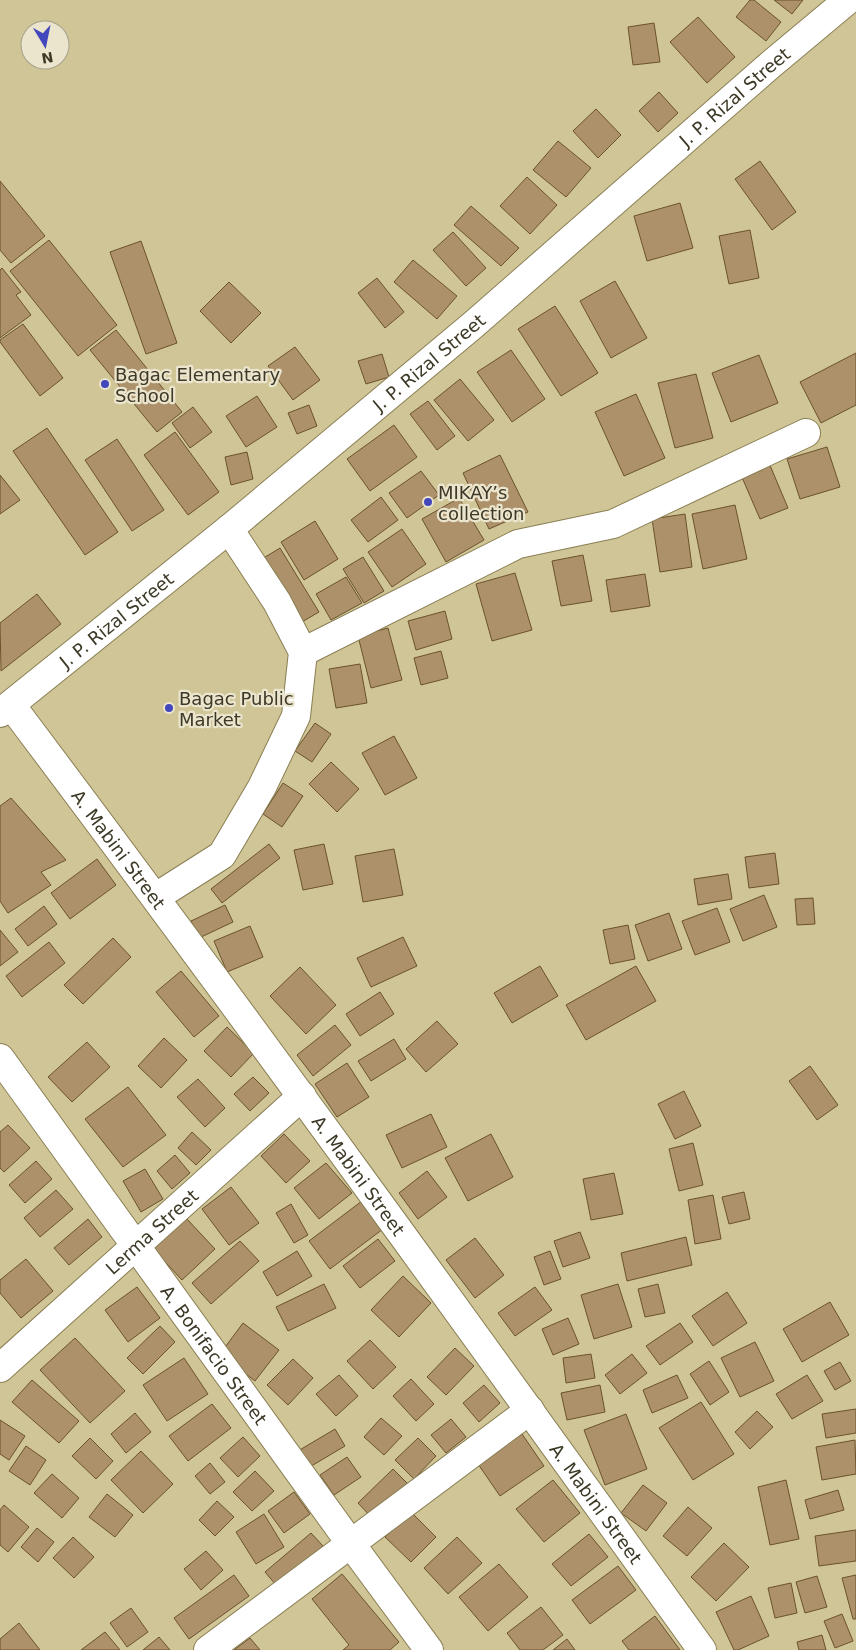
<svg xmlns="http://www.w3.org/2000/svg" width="856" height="1650" font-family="'DejaVu Sans',sans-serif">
<rect width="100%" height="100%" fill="#d0c596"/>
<path fill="#ad916b" stroke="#6b522d" d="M750 0H754L781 22 766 41 736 17Z
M774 0H803L792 14Z
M698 17 735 57 707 83 670 42Z
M654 23 660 62 633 65 628 27Z
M659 92 678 113 658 132 639 111Z
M596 109 621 135 598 158 573 131Z
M558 141 591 168 566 197 533 170Z
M760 161 796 212 772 230 735 179Z
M527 177 557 205 530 234 500 206Z
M0 181 45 236 11 263 0 250Z
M680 203 693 248 647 261 634 216Z
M471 206 519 248 501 266 454 225Z
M750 230 759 278 729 284 719 236Z
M453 232 486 268 466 286 433 250Z
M49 240 117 325 78 356 10 271Z
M141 241 177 343 146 354 110 252Z
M413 260 457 296 437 319 394 282Z
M2 268 21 292 16 295 31 315 0 338V270Z
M377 278 404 312 385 328 358 293Z
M615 281 647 338 611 358 580 301Z
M229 282 261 313 231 343 200 311Z
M555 306 598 373 561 396 518 329Z
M23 324 63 378 40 396 0 342V340Z
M116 330 182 412 157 432 90 350Z
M295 347 320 380 293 400 268 366Z
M511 350 545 399 512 422 477 372Z
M856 353V405L821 423 800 382Z
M382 354 389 377 366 384 358 361Z
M759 355 778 403 731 422 712 373Z
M696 374 713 438 675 448 658 383Z
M460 379 494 420 468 441 434 400Z
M636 394 665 458 624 476 595 412Z
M257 396 277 427 246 447 226 416Z
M428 401 455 436 437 450 410 414Z
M309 405 317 426 297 434 288 413Z
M193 407 212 432 190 448 172 423Z
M394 425 417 457 370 491 347 459Z
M47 428 118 532 85 555 13 451Z
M175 432 219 492 188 515 144 455Z
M117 439 164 510 132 531 85 460Z
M827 447 840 487 800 499 787 459Z
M247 452 253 479 231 485 225 457Z
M500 455 528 512 489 529 463 473Z
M769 463 788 508 760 519 741 475Z
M421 471 439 495 407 518 389 493Z
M0 475 20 500 0 514Z
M381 497 398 520 368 542 351 520Z
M459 498 484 540 446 562 422 519Z
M735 505 747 559 703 569 692 514Z
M685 514 692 567 660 572 652 519Z
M315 521 338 559 304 580 281 542Z
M402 529 426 564 392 587 368 552Z
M280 548 319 612 295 626 257 562Z
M583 555 592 601 561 606 552 561Z
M363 557 384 591 364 603 343 569Z
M515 573 532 630 492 641 476 584Z
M645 574 650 606 611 612 606 580Z
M346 577 362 603 331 620 316 594Z
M37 594 61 624 1 671 0 623Z
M445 611 452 639 416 650 408 621Z
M388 628 402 680 371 688 358 636Z
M441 651 448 678 421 685 414 658Z
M360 664 367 703 336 708 329 669Z
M315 723 331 734 312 762 295 751Z
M394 736 417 778 385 795 362 753Z
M331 762 359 789 337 812 309 784Z
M283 783 303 796 282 827 263 814Z
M11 798 66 860 41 872 51 885 8 913 0 901V806Z
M269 844 280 858 222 903 211 889Z
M324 844 333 884 303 890 294 850Z
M394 849 403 895 363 902 355 856Z
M775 853 779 884 749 888 745 857Z
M97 859 116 885 70 919 51 893Z
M728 874 732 899 698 905 694 879Z
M764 895 777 927 743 941 730 909Z
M813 898 815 924 797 925 795 899Z
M225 905 233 922 199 938 191 921Z
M44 906 57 924 28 946 15 929Z
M717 908 730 942 695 955 682 921Z
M669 913 682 949 648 961 635 925Z
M628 925 635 959 610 964 603 930Z
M250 926 263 957 227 972 214 941Z
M0 930 18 952 0 966Z
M403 937 417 966 371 987 357 958Z
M113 938 131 957 83 1004 64 985Z
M49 942 65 963 22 997 6 976Z
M540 966 558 996 512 1023 494 993Z
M636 966 656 1001 586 1040 566 1005Z
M300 967 336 1005 306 1034 270 996Z
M181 971 219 1016 194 1037 156 992Z
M380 992 394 1014 360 1036 346 1014Z
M437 1021 458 1044 426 1072 406 1049Z
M335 1025 351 1045 313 1076 297 1055Z
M227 1027 254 1053 231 1077 204 1051Z
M164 1038 187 1060 161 1088 138 1066Z
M394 1039 406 1059 371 1081 358 1061Z
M87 1042 110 1067 72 1102 48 1077Z
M347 1063 369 1097 337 1117 315 1084Z
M810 1066 838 1105 817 1120 789 1081Z
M253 1077 269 1093 250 1111 234 1094Z
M198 1079 225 1108 205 1127 177 1097Z
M128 1087 166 1135 123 1167 85 1119Z
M684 1091 701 1126 675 1139 658 1104Z
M431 1114 447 1147 402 1168 386 1135Z
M8 1125 30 1148 4 1172 0 1168V1132Z
M192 1132 211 1150 196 1165 178 1148Z
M284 1134 310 1161 286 1183 261 1156Z
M491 1134 513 1177 468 1201 445 1158Z
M693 1143 703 1185 679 1191 669 1149Z
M175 1155 190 1173 172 1189 157 1171Z
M36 1161 52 1179 25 1203 9 1185Z
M326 1163 352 1193 319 1219 294 1188Z
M145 1169 163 1199 141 1212 123 1181Z
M427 1171 447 1197 418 1219 399 1193Z
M614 1173 623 1214 591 1220 583 1179Z
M231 1187 259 1223 229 1245 202 1209Z
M56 1190 73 1209 40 1237 24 1218Z
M744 1192 750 1219 729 1224 722 1197Z
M713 1195 721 1239 695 1244 688 1200Z
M362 1201 383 1229 330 1269 309 1241Z
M291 1204 308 1235 294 1243 276 1213Z
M186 1218 215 1249 182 1280 153 1249Z
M88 1219 102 1237 69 1265 54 1248Z
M580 1232 590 1258 563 1267 554 1241Z
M686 1237 692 1265 627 1281 621 1253Z
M475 1238 504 1275 475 1298 446 1260Z
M378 1239 395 1261 360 1288 343 1266Z
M240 1241 259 1261 211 1304 192 1283Z
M297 1251 312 1276 277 1296 263 1272Z
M550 1251 561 1279 544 1285 534 1257Z
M26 1259 53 1291 21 1318 0 1293V1280Z
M403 1276 431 1303 399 1337 371 1310Z
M324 1284 336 1308 288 1331 276 1307Z
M618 1284 632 1327 594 1339 581 1295Z
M658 1284 665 1313 645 1317 638 1289Z
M137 1287 160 1318 128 1342 105 1310Z
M535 1287 552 1310 515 1336 498 1313Z
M727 1292 747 1323 713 1346 692 1316Z
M830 1302 849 1335 802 1362 783 1329Z
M568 1318 579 1344 553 1355 542 1329Z
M243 1323 279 1350 255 1381 220 1354Z
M680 1323 693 1342 660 1365 646 1346Z
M160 1326 175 1342 143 1374 127 1358Z
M75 1338 125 1391 90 1423 40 1370Z
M370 1340 396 1367 373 1389 347 1361Z
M755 1342 774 1381 740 1397 721 1358Z
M455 1348 474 1366 446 1395 427 1377Z
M591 1354 595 1378 566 1383 563 1358Z
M632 1354 647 1373 620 1394 605 1375Z
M184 1358 208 1394 167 1421 143 1385Z
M293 1359 313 1378 288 1405 267 1385Z
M709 1361 729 1392 710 1405 690 1374Z
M840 1362 851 1381 835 1390 824 1371Z
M339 1375 358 1396 336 1416 316 1394Z
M677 1375 688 1398 652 1413 643 1390Z
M807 1375 823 1401 792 1419 776 1394Z
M411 1379 434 1404 416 1421 393 1396Z
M32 1380 79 1421 59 1443 12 1402Z
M484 1385 500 1403 479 1422 463 1403Z
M600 1385 605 1412 567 1420 561 1393Z
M701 1402 734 1454 693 1480 659 1428Z
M212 1404 231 1428 188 1461 169 1436Z
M856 1409V1433L826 1438 822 1414Z
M757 1411 773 1427 750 1449 735 1432Z
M135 1413 151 1432 126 1453 111 1434Z
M626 1414 647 1469 605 1485 584 1430Z
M381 1418 402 1436 384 1455 364 1437Z
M451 1419 466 1437 446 1453 431 1435Z
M0 1420 25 1436 9 1460 0 1454Z
M335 1429 345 1446 308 1468 298 1451Z
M522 1434 544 1466 500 1496 478 1464Z
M243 1437 260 1456 238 1477 220 1458Z
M90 1438 113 1461 96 1479 72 1456Z
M418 1438 436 1456 414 1479 395 1460Z
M855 1440 856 1474 822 1480 816 1447Z
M26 1446 46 1460 30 1485 9 1471Z
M141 1451 173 1484 143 1513 111 1480Z
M347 1457 361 1477 334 1495 320 1475Z
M210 1463 225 1482 210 1494 195 1476Z
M393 1469 408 1484 373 1519 358 1503Z
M255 1471 274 1491 252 1511 233 1492Z
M52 1474 79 1498 62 1518 34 1493Z
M553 1480 580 1513 544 1542 516 1509Z
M786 1480 799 1539 770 1545 758 1487Z
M643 1485 667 1503 646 1531 621 1513Z
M838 1490 844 1510 810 1519 805 1500Z
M294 1492 310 1514 284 1533 268 1511Z
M107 1494 133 1515 115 1537 89 1517Z
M217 1501 234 1517 215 1536 199 1520Z
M4 1505 29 1527 8 1552 0 1545V1510Z
M688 1507 712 1528 687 1556 663 1536Z
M411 1512 436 1537 411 1562 385 1537Z
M264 1514 284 1547 256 1564 236 1532Z
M37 1528 54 1542 38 1562 21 1547Z
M856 1530V1561L819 1566 815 1536Z
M311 1533 323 1546 276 1585 265 1572Z
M589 1534 608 1557 571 1586 552 1564Z
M73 1537 94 1557 74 1578 53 1558Z
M457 1537 482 1563 448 1594 424 1568Z
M724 1543 749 1567 716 1601 691 1577Z
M206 1551 223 1570 201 1590 184 1569Z
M499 1564 528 1597 488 1631 459 1597Z
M618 1566 636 1590 590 1624 572 1600Z
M342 1574 399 1642 390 1650H343L349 1645 312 1599Z
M234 1575 249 1596 189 1639 174 1618Z
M856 1575V1619H853L842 1578Z
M817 1576 827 1607 805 1613 796 1582Z
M791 1583 797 1613 775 1618 768 1588Z
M751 1596 769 1636 738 1650H734L716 1612Z
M541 1607 563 1635 543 1650H520L507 1633Z
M131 1608 148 1632 127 1647 110 1623Z
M842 1614 853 1641 835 1648 824 1621Z
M655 1616 680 1650H629L622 1641Z
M19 1623 40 1650H0V1639Z
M105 1632 120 1650H81Z
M822 1635 826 1650H799L797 1642Z
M159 1637 170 1650H143Z
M250 1638 260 1650H234Z
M567 1639 575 1650H553Z"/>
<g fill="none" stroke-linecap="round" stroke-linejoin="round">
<defs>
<g id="street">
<path d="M303 652 518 544 613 524 806 433"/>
<path id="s1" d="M11 705C246 1017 474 1333 702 1650"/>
<path d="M156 897 222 855 262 787 296 716 303 652 277 602 229 529"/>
<path id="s2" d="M0 1368 302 1096"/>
<path d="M208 1650 530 1410"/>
</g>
<g id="secondary">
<path id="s3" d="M0 713 229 529 473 325 769 66 848 0"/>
<path id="s4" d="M0 1058 351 1544 429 1650"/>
</g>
</defs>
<use href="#street" stroke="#8a7f54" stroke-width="30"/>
<use href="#secondary" stroke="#8a7f54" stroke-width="30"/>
<use href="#street" stroke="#fff" stroke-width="28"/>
<use href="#secondary" stroke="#fff" stroke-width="28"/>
</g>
<g fill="#4347bc" stroke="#ebe5ce" stroke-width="2">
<circle cx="105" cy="384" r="5"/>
<circle cx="428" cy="502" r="5"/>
<circle cx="169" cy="708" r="5"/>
</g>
<g text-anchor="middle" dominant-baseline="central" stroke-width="4.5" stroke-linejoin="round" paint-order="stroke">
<g font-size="18" fill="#3d3926" stroke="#ebe5ce">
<text stroke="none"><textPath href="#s3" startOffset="959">J. P. Rizal Street</textPath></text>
<text stroke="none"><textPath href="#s3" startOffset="554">J. P. Rizal Street</textPath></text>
<text stroke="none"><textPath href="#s3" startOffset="149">J. P. Rizal Street</textPath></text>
<text stroke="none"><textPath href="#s1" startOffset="180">A. Mabini Street</textPath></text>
<text stroke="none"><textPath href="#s1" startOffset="585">A. Mabini Street</textPath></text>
<text stroke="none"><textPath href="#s2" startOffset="204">Lerma Street</textPath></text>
<text stroke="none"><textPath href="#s4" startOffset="366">A. Bonifacio Street</textPath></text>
<text stroke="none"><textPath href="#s1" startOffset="990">A. Mabini Street</textPath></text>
</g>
<g font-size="18" fill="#3d3926" stroke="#ebe5ce" text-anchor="start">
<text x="115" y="374">Bagac Elementary<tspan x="115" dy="21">School</tspan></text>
<text x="438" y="492">MIKAY’s<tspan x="438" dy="21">collection</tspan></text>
<text x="179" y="698">Bagac Public<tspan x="179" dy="21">Market</tspan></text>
</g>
</g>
<g transform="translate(45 45) rotate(170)"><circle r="24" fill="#ebe5ce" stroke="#a5a08b"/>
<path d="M0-4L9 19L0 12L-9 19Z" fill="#4347bc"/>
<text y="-8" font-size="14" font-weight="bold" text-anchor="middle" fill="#3d3926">N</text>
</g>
</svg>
